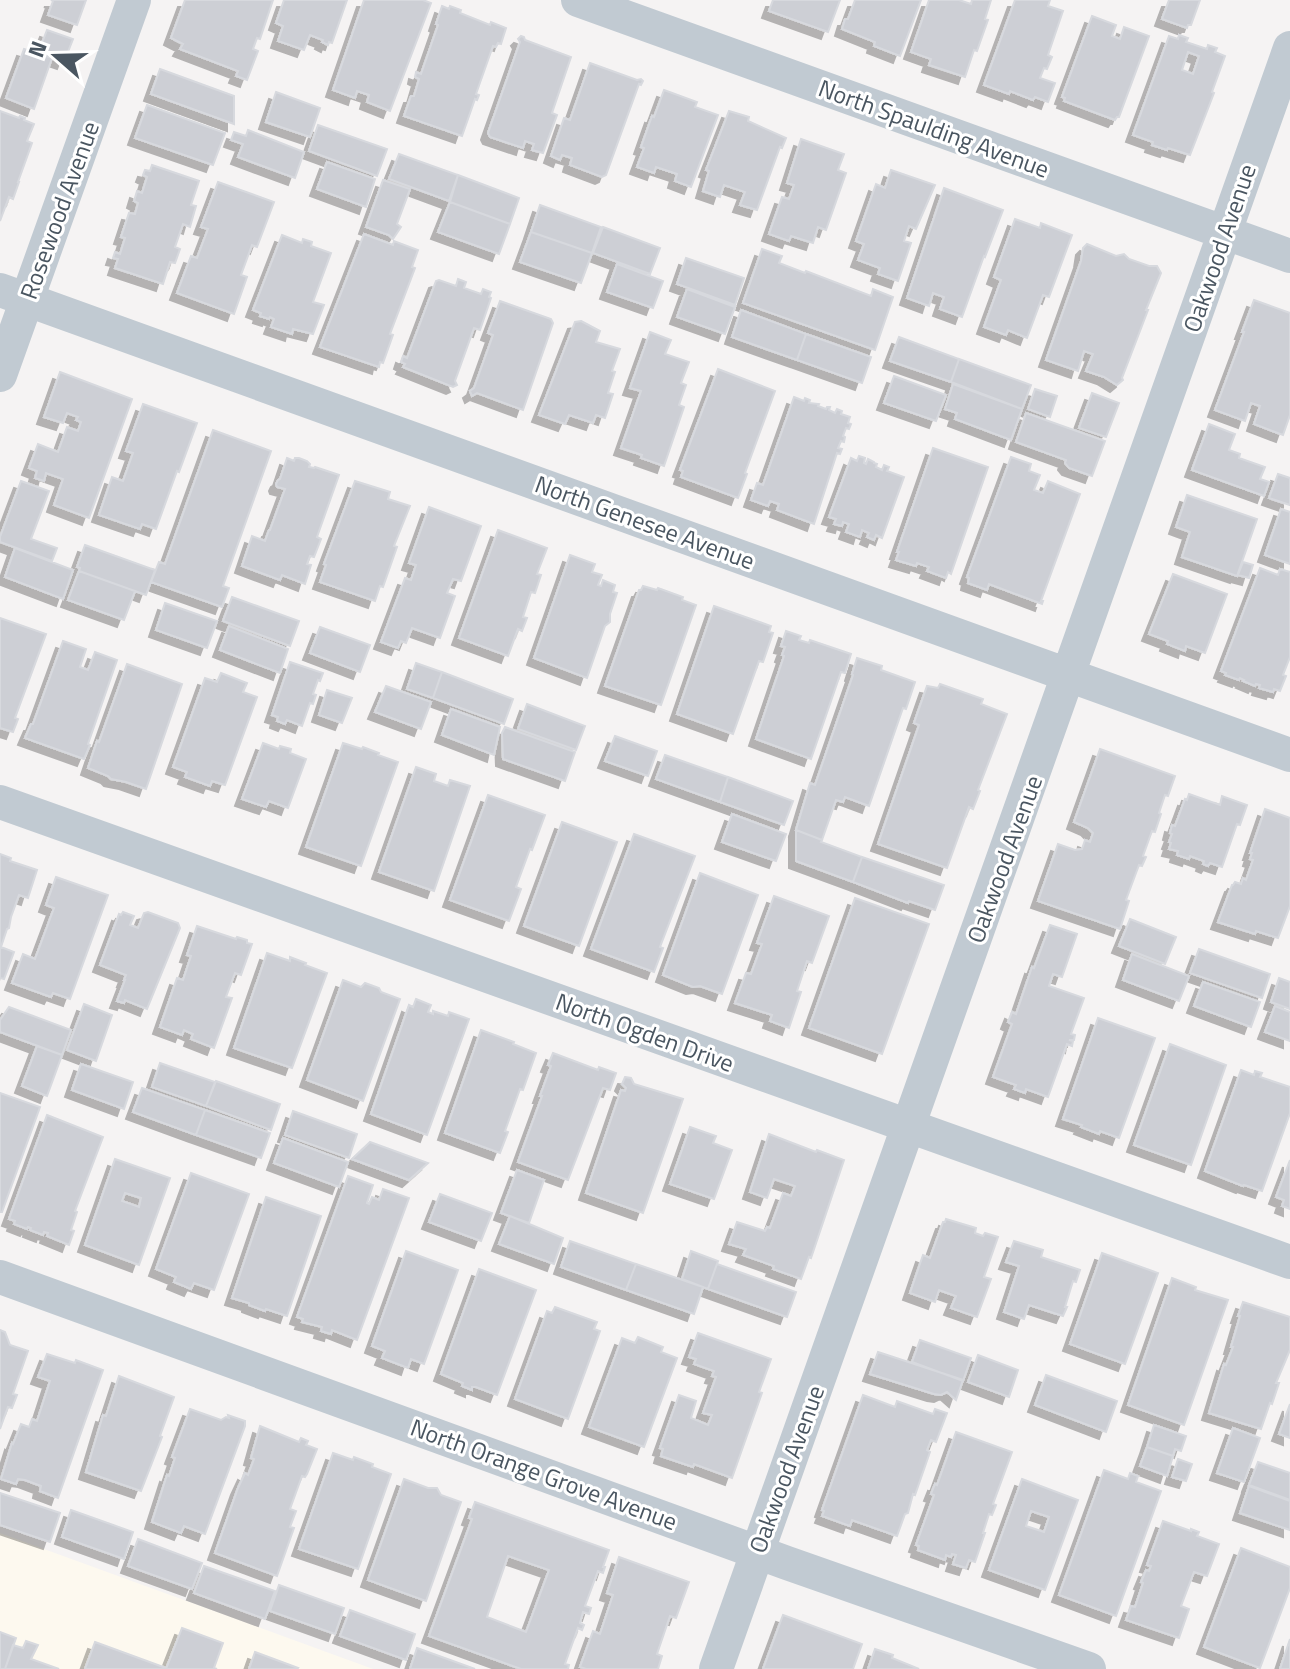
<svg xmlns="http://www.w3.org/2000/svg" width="1290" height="1669" font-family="'Titillium Web',sans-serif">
<defs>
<filter id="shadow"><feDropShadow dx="-7" dy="7" stdDeviation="0" flood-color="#0004"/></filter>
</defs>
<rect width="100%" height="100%" fill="#f5f3f3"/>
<path fill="#fdf9ef" d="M0 1533 373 1669H0Z"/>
<path fill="#cdcfd5" stroke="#d7d9de" stroke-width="2" fill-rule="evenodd" filter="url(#shadow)" d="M51 0H86L77 25 48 15 53 1Z
M185 0H273L260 39 257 38 253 49 258 51 247 80 236 76 238 71 180 49 183 44 171 38Z
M284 0H347L332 43 329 42 328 45 322 42 323 40 310 35 304 50 278 41 283 26 276 23Z
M364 0H423L431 3 390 111 367 102 369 95 357 91 355 98 333 90Z
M773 0H840L828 32 769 11Z
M855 0H921L900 56 874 46 875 42 842 29 845 19H848Z
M929 0H959L971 4 972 0H991L985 19 988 20 977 51 974 50 965 77 929 65 931 59 911 52Z
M1015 0H1050L1048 6 1063 11 1048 55 1052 57 1047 69 1044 68 1040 78 1055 83 1048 102 1035 97 1033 100 1010 91 1009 94 984 85Z
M1169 0H1200L1191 25H1188L1187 28 1162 19Z
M442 6 449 9 450 6 461 10 460 13 490 25 491 22 506 28 501 44 498 43 496 47 493 46 476 94 479 95 477 100 475 99 462 136 404 116 411 96H414L419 79 415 77 416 72 421 74 438 25 436 24Z
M1092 16 1116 25 1112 36 1120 39 1124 27 1149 36 1119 117H1117L1115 120 1064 101 1065 98 1062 97Z
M47 30 73 39 64 62 38 53Z
M1179 35 1188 38 1186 42 1207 49 1208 45 1217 48 1215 52 1225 56 1212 92 1214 93 1190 155 1168 148 1167 150 1152 145 1153 142 1133 135 1169 36 1178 39ZM1188 52 1199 56 1193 74 1182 70Z
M521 36 524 37 525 40 571 57 552 113 557 115 543 153 532 150 534 144 525 141 523 148 490 137 488 133 520 42 518 39Z
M24 49 52 58 34 109 6 98Z
M590 63 637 80 641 79 643 81 641 85 639 84 606 175 602 177 570 165 572 158 562 155 560 160 551 156 564 118 570 120Z
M160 69 234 96V124L151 94Z
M664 90 697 102 695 107 718 115 691 187 675 181 677 174 656 167 654 173 637 167 644 148 641 147 652 116 654 117Z
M276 92 320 108 310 137 266 122Z
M147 105 225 133 213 165 135 138Z
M0 111 19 118 20 116 25 118 24 120 34 124 27 141 32 143 18 182H19L13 199 9 197 0 221Z
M729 111 749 117 748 121 786 138 782 148 780 147 757 210 740 205 745 192 724 185 720 197 703 191 709 171 706 170Z
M318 125 387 149 377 176 309 151Z
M248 130 304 152 295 178 238 157 243 144 231 140 234 132 246 136Z
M801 139 844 154 838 170 846 173 826 230 818 227 813 243 791 236 789 241 769 234 782 197 789 199 794 185 787 183Z
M399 154 458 175 449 201 389 179Z
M327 162 375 179 366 207 317 189Z
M152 165 199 181 191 205 196 206 190 227 183 224 175 247 180 249 175 263 170 262 163 284 115 268 118 259 113 258 115 252 120 254 125 238 121 237 129 213 135 214 138 203 134 201 137 191 142 193 147 177 143 175 145 170 150 171Z
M891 170 935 185 916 229 909 226 904 241 911 243 898 281 878 274 880 268 858 260 864 244 856 241 876 184 885 188Z
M458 175 519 198 510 224 450 202Z
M383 180 410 189 397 224 401 227 393 239 389 235 366 227Z
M218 182 274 202 257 247 252 245 241 275 247 277 234 314 177 293 191 256 197 258 208 229 201 227Z
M944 188 1003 210 985 257 984 256 962 317 940 309 944 297 933 293 929 306 907 298Z
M450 202 510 224 499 254 438 232Z
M540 205 601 227 592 253 531 232Z
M1015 219 1040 228 1041 223 1072 235 1049 297 1043 295 1027 338 1008 330 1006 335 984 327 1001 280 994 277Z
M603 227 660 248 650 274 593 253Z
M531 232 592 253 581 283 520 262Z
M364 234 393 245 394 241 418 250 412 267 415 268 390 334 393 335 383 363 380 362 379 367 320 347Z
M282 235 302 243 303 239 312 242 311 246 331 253 313 302 324 305 313 334 293 329 292 334 271 327 274 319 270 317 269 319 260 316 261 313 253 310Z
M1087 244 1116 256 1124 254 1129 259 1149 266H1157L1161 273 1146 310H1148L1122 378 1123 380 1117 385 1104 377 1086 371 1093 354 1084 351 1078 371 1046 360 1081 261 1083 248Z
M762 249 782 256 779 263 805 273 806 271 871 296 873 289 893 297 875 350 743 303Z
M686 258 744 278 735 305 677 284Z
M617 264 663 281 653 308 607 292Z
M458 279 466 282 464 288 481 294 483 289 491 292 489 297 491 298 480 330 474 328 455 381 457 385 453 387 403 367 405 364 401 362 403 356 407 358 436 281 439 280 456 286Z
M687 289 735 307 725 334 677 317Z
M1254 300 1290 313V415L1283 435 1254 424 1260 406 1251 403 1245 421 1215 410 1244 332H1242Z
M500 301 551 319 553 323 523 410 477 393 472 396 470 391 474 388 493 335 488 333Z
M741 310 806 334 797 360 732 337Z
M581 321 600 331 596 342 620 349 612 371 615 372 608 393 613 394 605 418 596 415 593 423 569 415 565 424 539 415 575 322Z
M650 332 671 340 665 354 689 362 681 383 686 385 679 405 684 407 664 466 641 458 642 455 621 448 641 391 630 388Z
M806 334 871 357 862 383 797 360Z
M899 337 959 359 951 382 890 361Z
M959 359 1031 385 1022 409 951 382Z
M718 369 775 391 745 473 747 474 738 498 681 477 683 471 680 470Z
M60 372 132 399 89 518 54 505 63 479 46 473 44 481 35 478 37 471 29 468 38 444 58 452 67 427 78 431 81 422 76 420 78 417 67 413 63 423 44 417Z
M894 376 946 395 936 421 884 403Z
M953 384 1022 409 1011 440 955 419 957 413 945 409Z
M1035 389 1057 396 1050 417 1028 409Z
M1092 393 1119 403 1106 437 1079 428Z
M794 397 804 401 805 398 810 400 809 403 819 404 818 406 826 409 827 407H830L829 410 835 413 837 409 842 411 841 414 850 417 848 423 851 424 849 429 846 428 843 436 845 437 844 442 841 441 838 448 842 449 840 454 837 453 814 524 777 510 779 504 770 501 768 506 751 500 757 483 763 485Z
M143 404 197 423 179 472 177 471 156 529 142 524 140 529 99 515 112 477 123 481 133 453 126 451Z
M1026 413 1105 441 1092 476 1069 468 1065 463 1066 460 1016 442Z
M1209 424 1235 434 1229 450 1240 454 1239 458 1265 467 1260 479 1269 482 1264 496 1192 470Z
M213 430 271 451 223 586 229 588 222 607 151 582 159 562 165 564Z
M933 448 988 467 951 574 948 572 946 578 927 571 929 567 917 563 916 566 896 560 899 552H897Z
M859 456 865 458 864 463 866 464 868 459 874 462V463L877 464 876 467 882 470 884 465 889 467 887 471 904 477 882 538 876 535 874 540 867 537 869 533 862 530 860 537 846 532 849 524 843 522 842 526 834 524 836 519 829 517 851 458 857 461Z
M1011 457 1031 464 1029 471 1040 475 1034 490 1043 493 1048 481 1080 494 1041 601H1043L1042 604 989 584 987 590 968 583 969 578 967 577Z
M287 458 294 461 295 458H299L307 461 310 464 309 467 314 468 315 467 339 475 317 537 321 539 314 557 310 556 307 564 311 565 305 584 282 575 280 580 242 566 252 536 265 541 269 530H270L285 489 277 487 276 484 278 480 280 479Z
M1278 474 1290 478V505L1269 498Z
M21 481 49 491 31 539 57 548 52 561 0 542V537Z
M355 481 390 492 388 499 410 506 394 546 397 547 383 587 380 586 375 601 320 582 326 565 324 564Z
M1187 495 1257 519 1237 576 1182 557 1190 532 1176 527Z
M429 507 481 526 461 581 453 579 447 593 455 596 440 638 412 628 406 643 401 641 398 648 381 642 405 578 411 580 416 565 409 563Z
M1281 509 1290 512V564L1265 555Z
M498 530 547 548 537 574 541 575 535 593 531 592 523 617 527 618 522 631 518 629 508 656 459 638Z
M85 545 155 570 146 595 79 571 80 568 77 567Z
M15 548 73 570 63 599 5 577Z
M570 555 595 564 592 572 602 575 598 585 601 586 603 580 615 585 613 592 617 593 610 614V622L605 626 587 678 534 658Z
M1243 562 1253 565 1249 578 1238 575Z
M1260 568 1278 575 1280 569 1290 572V657L1283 675 1286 676 1280 691 1274 689 1273 692 1259 688 1260 685 1256 684 1255 686 1243 681 1244 680 1240 678 1239 680 1225 675 1226 673 1221 671Z
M79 571 135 591 124 620 68 600Z
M1173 574 1227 594 1205 653 1186 646 1185 651 1167 644 1168 641 1149 634Z
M643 586 657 590 658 588 683 597 682 600 696 605 661 705 605 686 639 590H641Z
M232 597 299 621 290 646 223 621Z
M165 603 217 621 207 648 156 630Z
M714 606 771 626 769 632 773 633 763 662 759 661 733 734 677 714Z
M0 618 46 634 15 718 18 719 13 732 0 728Z
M229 626 288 649 280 673 220 650Z
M320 627 370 645 360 672 310 653Z
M786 631 801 636 799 640 809 643 810 640 851 654 845 673 841 672 811 759 756 739 784 656 782 655 785 647 781 646Z
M63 641 86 649 80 667 88 670 95 652 117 660 88 744 90 745 84 759 25 738 31 724H33Z
M857 658 882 666 881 670 915 682 906 709 903 708 869 806 845 797 843 802 836 800 822 840 796 830 810 783 815 785 853 675 852 674Z
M290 662 323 673 320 681 318 680 313 694 316 695 313 704 310 703 302 726 287 720 285 724 277 721 278 717 272 715Z
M416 663 442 672 433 698 407 689Z
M127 664 182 684 146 789 126 782 111 779 108 776 88 768 97 741 99 742Z
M442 672 513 699 504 724 433 698Z
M221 673 247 683 243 692 257 697 225 785 212 781 210 786 185 777 187 772 173 767 205 678 217 682Z
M940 684 983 699 981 704 1007 714 978 790 980 791 973 809 969 807 947 868 878 844 919 725 914 723 927 686 938 688Z
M386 686 431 702 421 729 375 712Z
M327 690 352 698 342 723 319 715Z
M527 704 585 726 576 750 518 729Z
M451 709 500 727 494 755 442 735Z
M505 727 575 752 565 781 503 759 502 733Z
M615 736 657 751 648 776 605 761Z
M263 743 279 749 280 746 291 749 290 753 306 759 288 808 269 801 266 807 242 799Z
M343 743 362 749 363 747 379 753 378 755 398 762 361 866 306 847Z
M1100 749 1175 776 1168 796 1165 795 1159 813 1161 814 1155 832 1152 831 1143 856 1146 857 1142 866 1139 865 1126 900 1129 901 1120 929 1038 901 1058 844 1075 850 1082 849 1085 840 1090 842 1093 833 1088 828 1074 822Z
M665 755 728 777 720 802 656 779Z
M416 767 436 774 434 781 448 786 450 780 470 786 434 891 379 872Z
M728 777 793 801 784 825 720 802Z
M1189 794 1220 805 1222 796 1247 805 1240 825 1237 824 1222 867 1210 863 1208 866 1203 864 1204 861 1190 856 1189 859 1177 855 1178 851 1169 849 1171 843 1169 842 1172 834 1170 833 1172 825 1175 826 1185 799 1187 800Z
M488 795 545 815 532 850 530 849 516 887 521 889 509 921 450 900Z
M1265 809 1290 818V906L1278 938 1256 931 1255 934 1218 922 1232 885H1233L1235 882 1241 884 1243 878 1246 880 1253 860 1250 859 1252 853H1250Z
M732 814 786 834 776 861 722 842Z
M562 822 617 842 579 946 524 926Z
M796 830 822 840 821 842 862 857 853 882 796 861Z
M634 834 695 856 660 947 663 948 654 972 591 949Z
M0 854 11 858 10 861 37 870 28 898 19 895 11 917 9 928 7 929 1 947 14 952 4 979 0 978Z
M862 857 944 885 935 910 909 901 908 903 853 882Z
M700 873 758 895 722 994 700 986 693 987 663 975Z
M56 877 108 895 70 999 53 993 51 997 12 983 23 954 35 959 54 908 46 905Z
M774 896 829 916 812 963 807 961 797 991 801 992 789 1028 770 1021 772 1015 735 1003 746 973 751 974 762 944 757 943Z
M855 898 929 924 882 1054 809 1028Z
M123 912 134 916 130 925 138 928 144 913 148 912 178 923 180 928 147 1009 125 1000 124 1003 117 1001 125 980H124L126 975 100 965 119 914 121 915Z
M1130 919 1176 937 1165 964 1119 946Z
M1050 925 1077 934 1062 977 1053 974 1049 986 1084 998 1071 1034 1075 1035 1074 1040H1069L1073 1041 1072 1046 1067 1044 1048 1097 1026 1089 1025 1093 1014 1089 1016 1085 993 1077 1012 1024 1008 1022 1012 1012 1016 1014 1032 967 1034 968Z
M197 926 236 939 237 937 247 940V943L252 944 241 975 235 973 226 997 232 998 214 1048 191 1039 193 1034 184 1030 182 1035 160 1027 177 978 183 980 191 956 187 955Z
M1199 949 1270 974 1262 998 1190 973Z
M267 953 290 961V957L306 963 305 965 327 973 292 1068 234 1048Z
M1132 954 1189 976 1179 1001 1123 980Z
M1279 978 1290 982V1009L1271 1002Z
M343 980 361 987 365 983 379 988 381 992 400 999 363 1101 307 1080Z
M1203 982 1260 1002 1251 1027 1194 1006Z
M416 999 431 1005 428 1012 433 1014V1011L448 1016 449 1012 469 1019 427 1135 371 1114 409 1005 413 1007Z
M84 1004 112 1015 96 1061 67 1050Z
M1275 1006 1290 1012V1041L1265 1032Z
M9 1007 71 1030 62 1055 0 1032V1020Z
M1098 1018 1155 1038 1119 1138 1100 1131 1099 1134 1081 1127 1082 1125 1063 1119Z
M481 1030 514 1042 513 1044 536 1053 523 1090 520 1089 505 1131 508 1132 500 1153 445 1133Z
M1170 1044 1226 1065 1191 1165 1134 1145Z
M37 1046 62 1055 47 1096 22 1086Z
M553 1053 598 1070 599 1067 616 1073 610 1090 603 1088 568 1180 518 1162 542 1096H540L551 1066 548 1065Z
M160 1063 215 1082 206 1106 152 1087Z
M81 1064 133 1082 124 1109 72 1090Z
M1241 1070 1254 1075 1255 1071 1262 1073 1260 1077 1290 1087V1113L1262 1191 1244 1185 1243 1186 1205 1171Z
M625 1077 631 1078 634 1084 683 1099 643 1213 586 1193 621 1090 625 1091 626 1088 622 1084Z
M216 1081 280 1104 271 1130 206 1106Z
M142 1088 205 1110 196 1135 133 1112Z
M0 1093 40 1107 2 1212H0Z
M205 1110 270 1133 261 1158 196 1135Z
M293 1111 357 1134 349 1158 285 1135Z
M47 1115 103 1137 75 1211 77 1212 71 1230 74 1231 69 1245 47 1236 48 1233 44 1232 43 1235 30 1230 31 1228 28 1227 27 1229 14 1224 15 1221 9 1219Z
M690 1127 716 1136 713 1143 732 1150 714 1199 670 1184Z
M769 1134 816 1152 817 1150 844 1160 811 1258 809 1257 801 1279 773 1269 774 1266 743 1255 746 1249 729 1244 737 1222 765 1231 767 1227 770 1228 783 1193 791 1196 795 1186 774 1179 767 1198 750 1192Z
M283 1138 348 1162 339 1187 274 1163Z
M370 1142 428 1163 409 1180 352 1159Z
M115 1159 170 1178 139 1265 85 1245ZM125 1193 141 1198 139 1207 122 1201Z
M1290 1160V1209L1282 1206 1284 1200 1276 1197Z
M517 1170 544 1180 529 1223 501 1213Z
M191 1173 249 1194 214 1290 194 1283 191 1289 174 1282 176 1277 156 1269Z
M348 1176 373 1185 367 1203 369 1204 372 1197 379 1200 383 1189 409 1198 357 1340 332 1330 331 1334 321 1331 322 1327 302 1322 303 1319 297 1317Z
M440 1194 492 1213 481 1241 429 1222Z
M266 1197 321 1216 287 1316 266 1309 265 1311 249 1305V1303L232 1298Z
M510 1216 563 1238 554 1264 499 1244Z
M946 1219 976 1228 975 1233 983 1236 985 1233 998 1237 984 1277 991 1279 977 1317 951 1308 956 1296 939 1290 935 1302 910 1293 923 1255 930 1258 943 1222H945Z
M570 1241 636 1264 626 1290 561 1267Z
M1014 1241 1043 1250 1041 1257 1080 1270 1076 1282 1073 1281 1065 1307H1067L1063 1316 1029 1305 1024 1319 1004 1312 1019 1266 1006 1262Z
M406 1251 458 1270 424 1364 411 1359 408 1368 382 1358 385 1351 372 1346Z
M691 1251 718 1261 708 1289 682 1279Z
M1102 1253 1158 1273 1125 1364 1070 1344Z
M636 1264 703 1287 694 1314 626 1290Z
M717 1264 796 1292 787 1317 708 1289Z
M479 1269 536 1290 497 1395 476 1387H472V1390L462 1386 463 1383 441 1374Z
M1172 1278 1196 1287 1195 1290 1228 1300 1184 1425 1128 1405Z
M1243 1302 1290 1317V1350L1276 1383H1279L1272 1404 1270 1403 1261 1429 1209 1413 1224 1364 1226 1365 1233 1347H1231L1240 1316H1238Z
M555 1307 597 1322 594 1329 600 1331 568 1419 515 1399 547 1311 552 1313Z
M0 1330 5 1332 10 1345 28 1351 13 1394 17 1395 12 1408 8 1407 0 1429Z
M698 1333 771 1359 759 1392 762 1393 732 1478 694 1464 693 1467 661 1456 663 1449 660 1448 679 1395 696 1401 691 1418 708 1425 712 1415 703 1413 716 1377 712 1376 714 1371 694 1364 696 1359 689 1357Z
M638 1337 663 1347 661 1352 677 1358 644 1447 589 1427 622 1338 635 1343Z
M920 1340 971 1358 963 1381 912 1362Z
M878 1352 963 1380 956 1400 947 1392 941 1395 934 1394 870 1374Z
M47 1354 75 1363 76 1360 103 1370 58 1498 40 1491 41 1486 25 1480 18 1479 16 1484 1 1479 12 1443 13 1444 21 1424 29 1427 32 1419 37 1421 50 1381 38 1377Z
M978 1355 1018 1370 1009 1397 968 1382Z
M1046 1375 1117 1401 1106 1432 1035 1405Z
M119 1376 174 1397 160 1436 162 1437 141 1491 86 1472 103 1415 106 1416Z
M863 1395 895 1407 897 1401 933 1414 935 1409 947 1413 936 1442 931 1440 927 1450 930 1452 915 1495 913 1494 908 1513 905 1514 897 1536 852 1520 850 1526 822 1516 824 1511 822 1510Z
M1290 1404V1438L1279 1434Z
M190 1409 221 1420 226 1417 229 1418 228 1415 245 1421V1426L205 1534 184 1526 181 1533 152 1522 167 1475 169 1476 175 1458 172 1457Z
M1154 1425 1186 1436 1181 1451 1175 1449 1173 1456 1147 1447Z
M260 1426 299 1442 301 1438 308 1441 306 1445 317 1449 307 1474 305 1477 302 1476 290 1509 296 1511 290 1527 294 1528 277 1576 215 1553 238 1488 245 1473 248 1475 254 1459 251 1458Z
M1233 1428 1260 1438 1244 1482 1217 1473Z
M956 1432 1012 1452 993 1504 996 1505 992 1515 989 1514 983 1533H985L975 1562 969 1560 966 1568 953 1564 956 1555 952 1554 951 1557 946 1555 945 1560 918 1550 919 1546 916 1545 934 1495 931 1494 935 1484 937 1485Z
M1147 1447 1173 1456 1167 1476 1140 1466Z
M333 1453 353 1460 354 1457 373 1464 372 1467 391 1474 358 1569 299 1549Z
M1178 1459 1192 1464 1186 1481 1172 1477Z
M1258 1462 1290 1473V1500L1249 1485Z
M1104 1470 1128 1479 1130 1473 1138 1476 1136 1482 1161 1491 1116 1616 1059 1595Z
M404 1479 428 1488H437L441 1495 461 1502 426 1601 368 1580Z
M1022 1479 1078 1500 1045 1590 989 1570ZM1031 1511 1049 1517 1044 1532 1026 1526Z
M1249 1486 1290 1501V1530L1240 1513Z
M0 1493 60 1513 50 1542 0 1525Z
M475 1502 609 1550 603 1567H605L603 1573 598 1571 585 1606 591 1608 589 1614 583 1612 580 1623 584 1625 582 1630 578 1628 565 1664 569 1665 568 1669H521L429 1636 472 1519 469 1518ZM508 1556 549 1570 526 1632 487 1617Z
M71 1510 133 1532 124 1559 62 1537Z
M1163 1521 1191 1531V1529L1199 1532 1197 1536 1219 1544 1207 1576 1194 1572 1181 1606 1189 1609 1179 1638 1126 1620 1131 1606 1135 1607 1143 1583 1141 1582 1146 1570 1149 1571 1151 1566 1147 1565Z
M138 1539 202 1563 192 1589 128 1566Z
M1241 1548 1290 1567V1588L1260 1668 1204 1647Z
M619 1557 689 1582 676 1618 670 1616 657 1654 662 1656 658 1669H586L580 1667 593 1631 600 1634 613 1595 607 1593Z
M204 1566 275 1591 265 1619 194 1593Z
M279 1585 344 1608 335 1634 270 1611Z
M350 1610 415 1634 406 1660 340 1636Z
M783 1615 862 1644 853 1669H763Z
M182 1628 223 1643 214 1668 217 1669H166Z
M0 1632 16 1638 5 1669H0Z
M1290 1639V1669H1280Z
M26 1641 38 1645 31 1659 59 1669H5L13 1645 23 1648Z
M95 1642 166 1668V1669H85Z
M417 1648 475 1669H410Z
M875 1649 893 1655 892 1658 919 1669H868Z
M255 1652 298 1668 297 1669H249Z"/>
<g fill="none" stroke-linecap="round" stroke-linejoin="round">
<path stroke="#c1cad2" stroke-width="34" d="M578 0 1290 256
M0 290 1290 755
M0 375 134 0
M0 802 1290 1262
M0 1277 787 1563 1089 1669
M716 1669 1290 48"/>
</g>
<g text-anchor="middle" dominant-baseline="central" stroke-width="6" stroke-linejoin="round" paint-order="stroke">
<g font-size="24" fill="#4a5661" stroke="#fff">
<text transform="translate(934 128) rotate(20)">North Spaulding Avenue</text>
<text transform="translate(59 210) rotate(-70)">Rosewood Avenue</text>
<text transform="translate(1219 248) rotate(-71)">Oakwood Avenue</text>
<text transform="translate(645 522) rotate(20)">North Genesee Avenue</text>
<text transform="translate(1004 859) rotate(-70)">Oakwood Avenue</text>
<text transform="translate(645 1032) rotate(20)">North Ogden Drive</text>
<text transform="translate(786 1469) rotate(-70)">Oakwood Avenue</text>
<text transform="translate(544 1474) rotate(20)">North Orange Grove Avenue</text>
</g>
</g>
<g transform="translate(56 56) rotate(290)" stroke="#ffffff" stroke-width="6" paint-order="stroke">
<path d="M0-6L14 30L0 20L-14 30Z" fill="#4a5661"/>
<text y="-12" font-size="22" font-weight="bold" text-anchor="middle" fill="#4a5661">N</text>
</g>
</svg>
